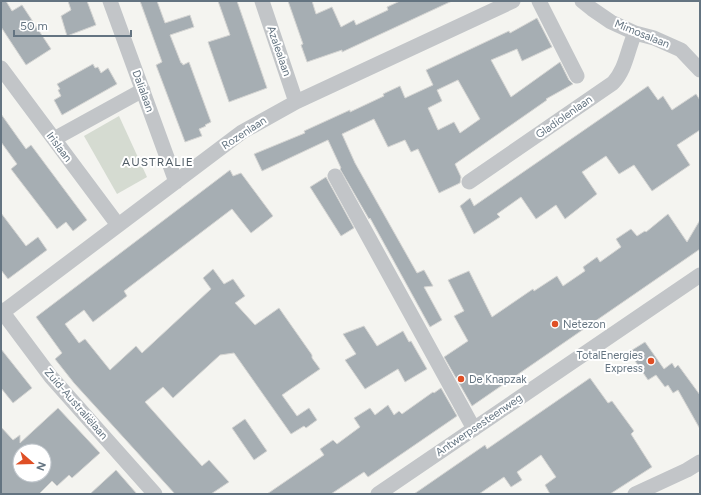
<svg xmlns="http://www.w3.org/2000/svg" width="701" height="495" font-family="Figtree,sans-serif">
<rect width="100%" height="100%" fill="#f4f4f0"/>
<path fill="#d5dbd1" d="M119 116 147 177 117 194 84 136Z"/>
<path fill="#a6aeb3" stroke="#d5d5d3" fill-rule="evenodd" d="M1 1H6L12 11 22 5 51 49 26 65 1 27Z
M68 1H87L96 25 67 36 61 16 71 10Z
M140 1H157L165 23 190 15 194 27 170 35 181 63H182L183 65 189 62 211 122 205 125 206 126 199 129 202 136 185 142 156 65 162 62Z
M218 1H237L267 88 229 102 208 42 230 35Z
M288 1H312L316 14 332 7 341 27 354 20 356 25 388 10 387 7 400 1H452L342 52V50L307 62 301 45 303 44Z
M537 18 552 47 522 61 517 49 491 60 511 97 560 62 569 80 573 84 546 99 547 100 455 164 461 177 460 183 439 193 418 149 411 152 405 140 388 147 374 119 342 134 355 163 417 273 424 270 433 286 424 287 442 320 430 327 370 218 369 219 340 169 341 168 328 140 262 171 254 154 305 133 304 131 350 110V112L384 96 383 94 400 86 405 98 433 85 426 70 509 31 510 33ZM458 80 480 119 460 133 454 122 438 130 428 108 442 101 437 90Z
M93 64 95 68 98 67 101 73 108 68 117 84 62 115 54 100 61 96 58 90 60 89 57 84Z
M648 86 658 100 663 96 672 110 696 94 700 100V130L677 145 690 165 652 191 634 165 619 174 606 156 582 172 597 194 565 219 556 205 536 219 521 197 497 214 500 217 474 234 460 206 470 198 474 206Z
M1 114 26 149 31 145 87 220 73 231 66 222 57 229 11 169 17 164 1 142Z
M230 170 233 176 241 173 273 216 251 233 232 209 124 291 127 296 93 322 84 310 65 324 79 343 85 339 110 370 136 346 142 353 211 289 203 278 213 269 224 284 233 279 245 296 235 303 255 325 279 308 312 355V358L320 369 282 395 297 416 309 408 317 420 306 428 304 426 291 434 234 353 220 355 173 398 163 387 145 402 202 466 209 460 229 482 211 494H175L74 383 55 359 62 353 36 317Z
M326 177 354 228 341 236 310 187Z
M1 213 26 246 38 237 47 250 8 279 1 270Z
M668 214 687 242 700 220V249L472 406 444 357 468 341 454 316 464 311 448 280 469 271 492 317 533 289 534 291 557 276 563 286 585 271 583 267 597 257 600 262 621 247 616 239 631 229 637 236 645 231 646 232Z
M364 326 377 346 403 331 409 342 411 341 427 369 405 382 398 369 365 389 345 360 356 354 343 334Z
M645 342 664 369 672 363 675 368 678 365 700 395V429L678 390 673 393 668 385 665 387 656 375 648 380 629 352Z
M1 349 32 388 13 403 1 388Z
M590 378 608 403 612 401 634 431 631 434 652 467 610 494H550L545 485 556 477 541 455 517 472 522 480 511 487 504 477 479 494H414L485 445 487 449Z
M441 388 457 416 368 477 364 472 331 494H267L324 455 320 449 333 440 337 444 360 427 354 418 370 408 375 415 388 405 394 415 399 411 402 414 433 392 434 393Z
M58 408 100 453 72 478 69 475 57 486 52 481 39 494H1V427L13 440 20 435V443ZM20 451H44V475H20Z
M245 419 267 451 254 460 232 428Z
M116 470 137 494H90Z"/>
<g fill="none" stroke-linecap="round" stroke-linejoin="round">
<path stroke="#c2c5c8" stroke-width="15" d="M110 1 176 182
M262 1 296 102
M539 1 577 76
M582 1 592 9 611 22 635 33 654 38 681 50 700 70
M1 68 118 225
M54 139 143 90
M335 176 474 429
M469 182 613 83C626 69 627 51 635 33
M1 310 51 377 155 494
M3 312 242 132 296 102 513 1
M378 494 700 275
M635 494 687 470 700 462"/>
</g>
<g fill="#df4f25" stroke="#fff" stroke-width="1.5">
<circle cx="555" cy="324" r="4"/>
<circle cx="651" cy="361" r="4"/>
<circle cx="461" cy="379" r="4"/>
</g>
<g text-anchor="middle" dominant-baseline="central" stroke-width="4" stroke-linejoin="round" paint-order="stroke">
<g font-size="11" fill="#647481" stroke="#fff">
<text transform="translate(642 34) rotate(22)">Mimosalaan</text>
<text transform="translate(279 51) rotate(71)">Azalealaan</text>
<text transform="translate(143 91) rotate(70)">Dalialaan</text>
<text transform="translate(564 117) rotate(-35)">Gladiolenlaan</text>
<text transform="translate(244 133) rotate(-33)">Rozenlaan</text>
<text transform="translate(59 147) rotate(53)">Irislaan</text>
<text transform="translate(76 404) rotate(49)">Zuid-Australiëlaan</text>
<text transform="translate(479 425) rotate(-34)">Antwerpsesteenweg</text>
</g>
<g font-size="11" fill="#647481" stroke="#fff" text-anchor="start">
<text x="563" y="324">Netezon</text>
<text x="643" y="355" text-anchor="end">TotalEnergies<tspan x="643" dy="13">Express</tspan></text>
<text x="469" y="379">De Knapzak</text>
</g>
<g font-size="12" letter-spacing="1" fill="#515d66" stroke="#fff">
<text x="158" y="162">AUSTRALIE</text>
</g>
</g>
<rect width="701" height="495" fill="none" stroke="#647481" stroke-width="4"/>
<g transform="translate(32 463) rotate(110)"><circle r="19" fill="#ffffff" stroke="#c1c7cd"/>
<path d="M0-3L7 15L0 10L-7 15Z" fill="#df4f25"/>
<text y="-6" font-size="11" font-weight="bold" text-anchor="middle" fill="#647481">N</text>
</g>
<path d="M14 30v6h117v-6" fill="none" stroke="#647481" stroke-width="2"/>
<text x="20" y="30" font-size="12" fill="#647481" stroke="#ffffff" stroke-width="3" paint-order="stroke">50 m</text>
</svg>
